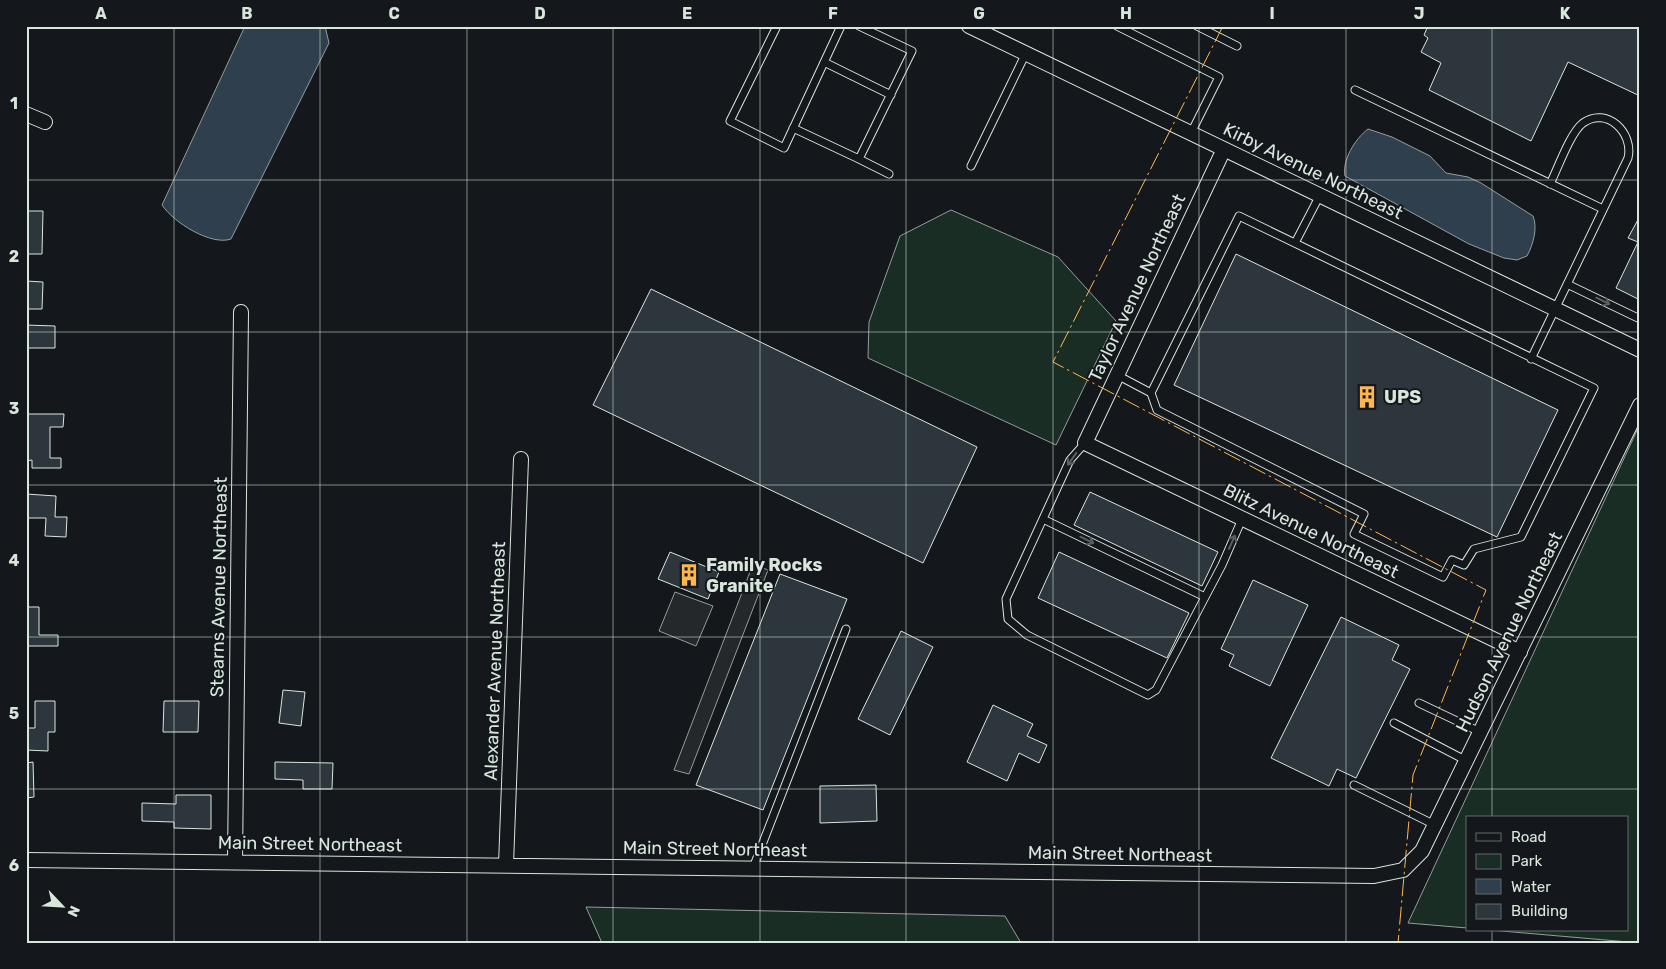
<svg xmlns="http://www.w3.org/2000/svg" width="1666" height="969" font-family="Rubik,sans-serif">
<rect width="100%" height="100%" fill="#14181c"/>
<path fill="#1a2d24" stroke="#939e99" d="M951 210 1058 257 1116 321 1056 445 868 358 869 322 900 236Z
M1640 424V943L1490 930H1627V818H1467V928L1408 923Z
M586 907 1005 916 1021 943H602Z"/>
<path fill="#24282b" stroke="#939e99" d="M753 564 768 570 689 774 674 770Z
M675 592 713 606 696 646 659 631Z"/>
<path fill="#2f3f4d" stroke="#939e99" d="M245 26H325L329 43 231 239C211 246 173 222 162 205Z
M1368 129 1392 137 1430 156 1446 173 1468 177 1481 183 1533 216C1538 228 1533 245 1527 256L1517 260 1504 258 1469 244 1345 176C1342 160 1355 139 1368 129Z"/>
<path fill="#2c363c" stroke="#d8e6dc" d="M1428 26H1640V96L1568 62 1531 141 1429 90 1441 63 1421 52 1428 38 1424 35Z
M26 211H43L42 254H26Z
M1640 216V300L1616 288 1638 242 1628 238Z
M1236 254 1558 410 1497 537 1174 385Z
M26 281 43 282 42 309H26Z
M651 289 977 447 923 563 593 405Z
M26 325 55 326V348H26Z
M26 414H64L63 427H50V458H61V468H32V460L26 461Z
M1090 492 1218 552 1202 586 1074 525Z
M26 494 56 496 55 517H67L66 537 45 536 46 518H26Z
M670 552 719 572 708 599 658 579Z
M1059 552 1189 613 1167 658 1038 598Z
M780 574 847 599 763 810 696 785Z
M1253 580 1308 605 1270 686 1229 666 1234 655 1221 649Z
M26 607H39V635H58V646H26Z
M1341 617 1399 645 1392 660 1410 669 1356 778 1337 769 1329 786 1271 758Z
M901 631 933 647 890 735 858 719Z
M283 690 305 692 301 726 279 723Z
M35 701H55V732H48V751L26 750V728H35Z
M164 701H199L198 732H163Z
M993 705 1033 724 1027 736 1047 745 1039 763 1019 753 1007 781 967 762Z
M33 762 34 797 26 798V763Z
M275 762 333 763 332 789H303V780L275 779Z
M876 785 877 821 820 823V786Z
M176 795H211V829L174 828V822L142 821V803L176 804Z"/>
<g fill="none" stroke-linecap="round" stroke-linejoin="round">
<defs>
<path id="service" d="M777 26 730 121 784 148 841 26
M1117 26 1219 77 1191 133
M1197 26 1237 46
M824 62 891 95
M1355 90 1603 209
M793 128 859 159 912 51 859 26
M859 159 889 174
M971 166 1026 53
M1295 243 1320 195
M1567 284 1640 319
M1531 359 1628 158C1634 133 1607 106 1583 123 1570 133 1558 168 1550 184
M1117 375 1151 393 1157 410 1364 514 1354 534 1443 577 1452 560 1464 565 1474 549 1521 537 1594 388 1239 216 1151 393
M1085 443 1070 460 1006 599 1008 619 1027 635 1148 695 1156 690 1222 565 1242 519
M1043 519 1205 597
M1419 703 1480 732
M1394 723 1467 761
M1354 785 1435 825
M753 868 846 629"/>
<path id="minor" d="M969 26 1640 350
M26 114 45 122
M1224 149 1085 443 1520 652
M26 860 1374 876 1403 870 1422 851 1640 405
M235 862 241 312
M506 865 521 459"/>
</defs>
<use href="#service" stroke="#d8e6dc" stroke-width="9"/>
<use href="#minor" stroke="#d8e6dc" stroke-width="16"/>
<use href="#service" stroke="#14181c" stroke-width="7"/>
<use href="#minor" stroke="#14181c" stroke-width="14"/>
<path stroke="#ffb74d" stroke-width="1" stroke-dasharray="18 4 2.5 4" stroke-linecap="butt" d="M1223 26 1053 362 1486 590 1413 775 1398 943"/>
</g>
<defs><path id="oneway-shaft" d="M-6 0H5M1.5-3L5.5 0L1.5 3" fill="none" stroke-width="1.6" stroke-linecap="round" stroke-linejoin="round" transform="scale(1.25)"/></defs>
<g stroke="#59605f">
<use href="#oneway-shaft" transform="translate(1603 301) rotate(26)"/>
<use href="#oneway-shaft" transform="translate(1072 459) rotate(125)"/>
<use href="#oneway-shaft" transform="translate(1087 540) rotate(26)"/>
<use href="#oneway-shaft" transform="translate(1232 542) rotate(-66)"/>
</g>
<path fill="none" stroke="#d8e6dc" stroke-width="1" stroke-opacity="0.55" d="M174 26V943M320 26V943M467 26V943M613 26V943M760 26V943M906 26V943M1053 26V943M1199 26V943M1346 26V943M1492 26V818M26 180H1640M26 332H1640M26 485H1640M26 637H1640M26 789H1640M1492 930V943"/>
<defs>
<symbol id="building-bare" viewBox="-9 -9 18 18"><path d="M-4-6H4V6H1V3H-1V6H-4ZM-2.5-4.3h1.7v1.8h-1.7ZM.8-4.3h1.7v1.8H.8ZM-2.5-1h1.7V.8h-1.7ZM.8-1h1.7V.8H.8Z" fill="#ffb74d" stroke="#14181c" stroke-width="2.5" paint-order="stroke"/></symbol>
</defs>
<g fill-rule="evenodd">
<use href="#building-bare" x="1351" y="381" width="32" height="32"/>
<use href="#building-bare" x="673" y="559" width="32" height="32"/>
</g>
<g text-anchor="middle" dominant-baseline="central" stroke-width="4" stroke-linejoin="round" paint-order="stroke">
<g font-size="18" fill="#d8e6dc" stroke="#14181c">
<text transform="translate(1313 171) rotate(26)">Kirby Avenue Northeast</text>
<text transform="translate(1137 288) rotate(-65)">Taylor Avenue Northeast</text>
<text transform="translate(1311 531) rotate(26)">Blitz Avenue Northeast</text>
<text transform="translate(219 587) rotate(-89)">Stearns Avenue Northeast</text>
<text transform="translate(1509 632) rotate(-64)">Hudson Avenue Northeast</text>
<text transform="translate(495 661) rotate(-88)">Alexander Avenue Northeast</text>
<text transform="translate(310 844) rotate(1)">Main Street Northeast</text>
<text transform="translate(715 849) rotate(1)">Main Street Northeast</text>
<text transform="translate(1120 854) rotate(1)">Main Street Northeast</text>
</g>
<g font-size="18" font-weight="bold" fill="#d8e6dc" stroke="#14181c" text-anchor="start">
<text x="1384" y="397">UPS</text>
<text x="706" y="565">Family Rocks<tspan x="706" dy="21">Granite</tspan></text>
</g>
</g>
<rect width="1666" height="969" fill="none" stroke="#14181c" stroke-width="55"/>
<rect x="1466" y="816" width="162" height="115" fill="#14181c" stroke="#626a69"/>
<rect x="1476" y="833" width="25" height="8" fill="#14181c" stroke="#626a69"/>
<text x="1511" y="842" font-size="15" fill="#d8e6dc">Road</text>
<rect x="1476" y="854" width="25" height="15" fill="#1a2d24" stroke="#626a69"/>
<text x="1511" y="866" font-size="15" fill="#d8e6dc">Park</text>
<rect x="1476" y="879" width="25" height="15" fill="#2f3f4d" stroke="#626a69"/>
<text x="1511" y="892" font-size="15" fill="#d8e6dc">Water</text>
<rect x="1476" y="904" width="25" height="15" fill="#2c363c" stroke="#626a69"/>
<text x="1511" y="916" font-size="15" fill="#d8e6dc">Building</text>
<g transform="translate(62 906) rotate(115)" stroke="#14181c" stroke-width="4" paint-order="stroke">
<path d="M0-4L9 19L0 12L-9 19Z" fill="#d8e6dc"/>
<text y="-8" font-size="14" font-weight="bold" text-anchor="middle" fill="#d8e6dc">N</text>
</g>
<rect x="28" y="28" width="1610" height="914" fill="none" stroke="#d8e6dc" stroke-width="2"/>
<g font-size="16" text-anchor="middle" font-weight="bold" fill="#d8e6dc">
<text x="101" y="19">A</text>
<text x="247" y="19">B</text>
<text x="394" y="19">C</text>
<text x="540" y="19">D</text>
<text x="687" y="19">E</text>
<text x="833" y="19">F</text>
<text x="979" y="19">G</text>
<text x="1126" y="19">H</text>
<text x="1272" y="19">I</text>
<text x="1419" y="19">J</text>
<text x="1565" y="19">K</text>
<text x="14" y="109">1</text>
<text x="14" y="262">2</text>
<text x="14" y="414">3</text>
<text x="14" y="566">4</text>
<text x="14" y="719">5</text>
<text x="14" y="871">6</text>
</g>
</svg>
